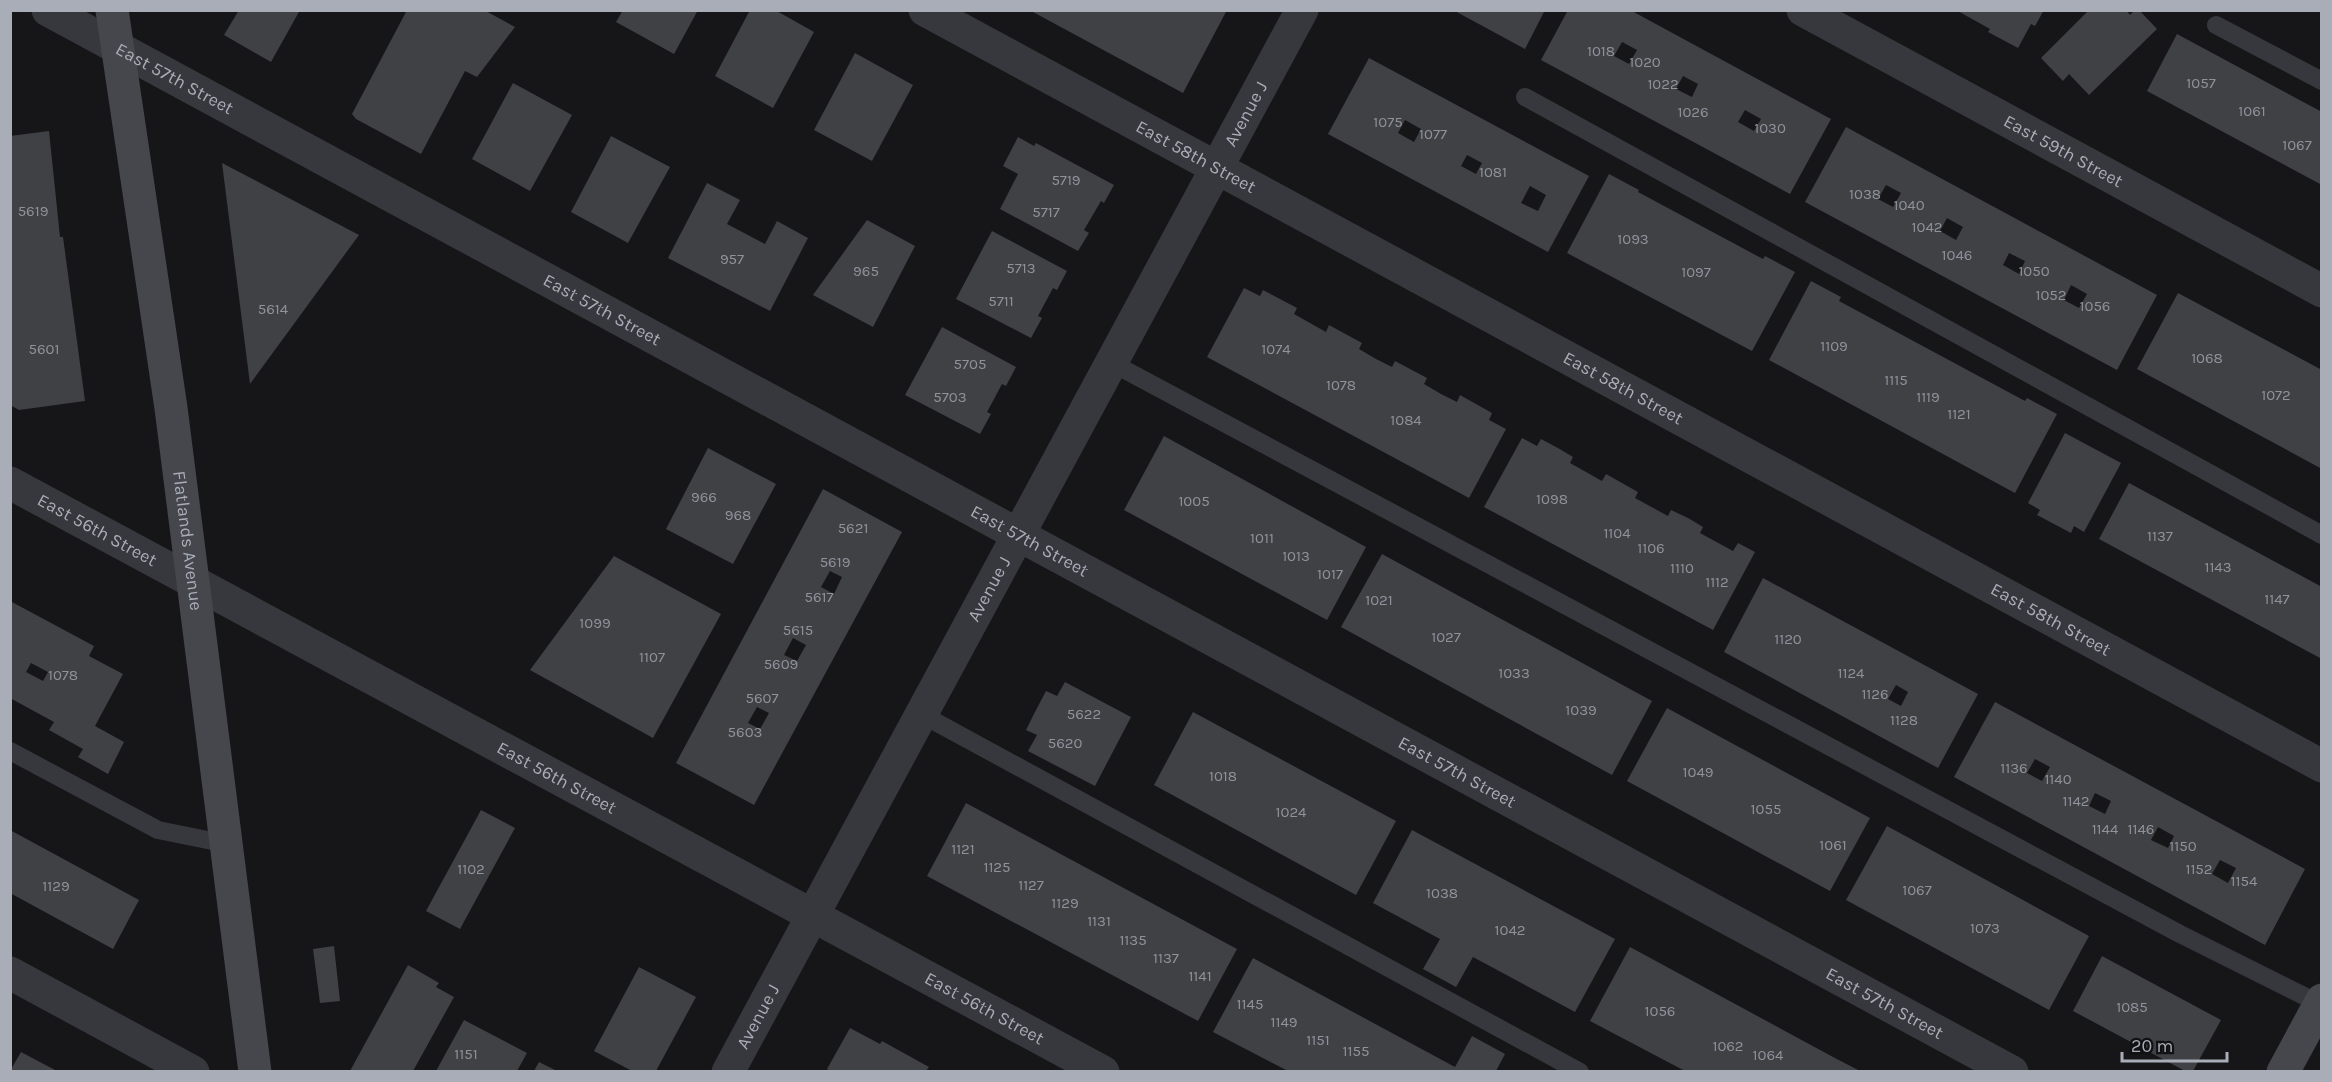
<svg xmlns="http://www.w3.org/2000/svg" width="2332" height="1082" font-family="Karla,sans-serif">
<rect width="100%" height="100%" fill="#161618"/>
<path fill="#404145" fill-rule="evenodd" d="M239 10H300L271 62 224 35Z
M407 10H484L515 27 477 77 465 71 421 154 356 119 352 114Z
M623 10H698L674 54 616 22Z
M750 10H775L814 32 773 108 715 76Z
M1034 10H1227L1183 93 1033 12Z
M1453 10H1545L1525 49Z
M1568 10H1630L1831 119 1790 194 1541 60ZM1622 42 1637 50 1629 64 1614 56ZM1683 76 1698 84 1692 97 1676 89ZM1745 110 1761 119 1754 131 1738 122Z
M1956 10H2044L2035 26 2031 24 2018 48 1988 32 1990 29Z
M2089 10H2126L2130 15 2135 10H2139L2157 29 2089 95 2069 74 2063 81 2041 58Z
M2177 34 2322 112V185L2147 91Z
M855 53 913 85 872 161 814 130Z
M1369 58 1589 176 1548 252 1328 134ZM1405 120 1421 129 1414 142 1398 133ZM1467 155 1482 163 1476 174 1461 166ZM1530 186 1546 195 1538 211 1521 203Z
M513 83 572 115 530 191 472 159Z
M1846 127 2157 295 2117 370 1805 202ZM1886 185 1901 193 1893 207 1878 199ZM1947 218 1963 227 1956 240 1940 231ZM2009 253 2025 261 2019 274 2003 265ZM2071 285 2087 294 2079 308 2064 300Z
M49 131 60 237H63L85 401 19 410 10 405V136Z
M611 136 670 167 628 243 571 212Z
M1018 137 1034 146 1036 143 1114 185 1104 203 1101 201 1084 230 1089 233 1078 251 1000 209 1018 174 1003 166Z
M222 163 359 235 250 384Z
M1609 174 1639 190 1638 192 1763 259 1765 256 1795 272 1752 351 1567 253Z
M707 183 740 200 727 224 765 244 777 221 808 238 770 311 668 258Z
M867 220 915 246 873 327 813 295Z
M992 231 1067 271 1057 290 1053 288 1038 316 1042 318 1031 338 956 299Z
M1811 281 1841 297 1839 301 2025 401 2027 398 2057 414 2015 493 1769 360Z
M1244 288 1260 296 1263 290 1297 308 1294 314 1326 332 1329 325 1362 343 1359 349 1376 359 1392 367 1395 361 1427 378 1424 384 1441 394 1457 402 1460 395 1492 413 1489 420 1506 429 1469 498 1207 357Z
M2178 293 2322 370V469L2137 369Z
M942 327 1016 367 1006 386 1002 384 994 399 987 412 991 414 980 434 905 395Z
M2065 433 2121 463 2084 532 2074 526 2071 533 2037 515 2040 510 2028 503Z
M1164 436 1366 547 1327 620 1124 510Z
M1522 438 1537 446 1541 439 1558 448 1573 457 1570 463 1602 481 1606 474 1638 492 1635 498 1668 516 1671 510 1688 518 1703 527 1700 533 1733 551 1738 543 1755 552 1713 630 1484 507Z
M708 448 776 484 733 564 666 529Z
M2129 483 2322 587V659L2099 539Z
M823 489 902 532 754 805 676 763ZM830 571 842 577 834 594 821 587ZM793 638 806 645 797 661 784 655ZM757 707 769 713 760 729 748 723Z
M1382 554 1652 701 1612 775 1341 627Z
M614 556 721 614 653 738 530 670Z
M1763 578 1978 694 1938 768 1724 652ZM1896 685 1908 692 1901 706 1888 699Z
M10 601 94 646 89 656 123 674 95 726 124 742 108 774 78 757 83 749 49 730 54 722 10 698ZM31 663 48 672 43 681 26 672Z
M1065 682 1131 717 1095 786 1028 751 1037 735 1026 730 1036 710 1046 691 1057 696Z
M1995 702 2305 869 2265 945 1954 777ZM2035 759 2050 767 2042 781 2027 773ZM2095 793 2111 801 2105 814 2089 806ZM2158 827 2174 836 2168 848 2151 840ZM2220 860 2236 868 2228 883 2212 874Z
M1667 708 1870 818 1830 891 1627 781Z
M1193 712 1396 821 1356 895 1154 785Z
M966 803 1237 949 1198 1021 927 876Z
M481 810 515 828 460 929 426 911Z
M1887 826 2089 936 2049 1010 1846 900Z
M10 830 139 900 113 949 10 893Z
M1412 830 1615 939 1575 1012 1473 957 1456 987 1423 969 1440 939 1373 903Z
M334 946 340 1001 320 1003 313 949Z
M1630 947 1833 1057 1860 1071H1685L1590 1021Z
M2102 956 2221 1020 2193 1071H2185L2073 1011Z
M1253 958 1455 1067 1472 1036 1505 1054 1496 1071H1288L1213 1032Z
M408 965 439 983 436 987 454 997 413 1071H350Z
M639 967 696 997 656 1071H632L594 1051Z
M464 1020 527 1053 517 1071H436Z
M850 1028 880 1044 882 1041 929 1067 926 1071H830L827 1069Z
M21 1052 57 1071H10Z
M539 1062 557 1071H534Z"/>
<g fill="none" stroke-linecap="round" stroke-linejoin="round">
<path stroke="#37383d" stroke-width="18" d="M2216 25 2322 81
M1525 97 2322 535
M1112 363 2180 934 2322 1005
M921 714 1580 1072
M10 751 158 830 227 844"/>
<g stroke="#37383d" stroke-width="33">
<path id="s1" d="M48 10 2012 1072"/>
<path id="s2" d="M925 10 2322 766"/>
<path id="s3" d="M1803 10 2322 291"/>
<path id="s4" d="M10 483 1103 1072"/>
<path d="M10 973 193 1072"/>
<path id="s5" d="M728 1072 1302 10"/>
</g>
<g stroke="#45474d" stroke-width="33">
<path id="s6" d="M112 10 171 408 255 1072"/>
<path d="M2283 1072 2322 1000"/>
</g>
</g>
<g text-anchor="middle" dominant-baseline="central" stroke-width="4.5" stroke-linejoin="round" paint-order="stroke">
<g font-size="15" fill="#8e929b">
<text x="1601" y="51">1018</text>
<text x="1645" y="62">1020</text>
<text x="2201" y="83">1057</text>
<text x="1663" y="84">1022</text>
<text x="2252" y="111">1061</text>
<text x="1693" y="112">1026</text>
<text x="1388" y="122">1075</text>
<text x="1770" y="128">1030</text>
<text x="1433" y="134">1077</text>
<text x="2297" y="145">1067</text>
<text x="1493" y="172">1081</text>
<text x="1066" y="180">5719</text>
<text x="1865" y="194">1038</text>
<text x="1909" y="205">1040</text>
<text x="33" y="211">5619</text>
<text x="1046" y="212">5717</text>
<text x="1927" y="227">1042</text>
<text x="1633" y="239">1093</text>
<text x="1957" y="255">1046</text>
<text x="732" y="259">957</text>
<text x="1021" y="268">5713</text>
<text x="866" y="271">965</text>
<text x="2034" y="271">1050</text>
<text x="1696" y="272">1097</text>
<text x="2051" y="295">1052</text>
<text x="1001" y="301">5711</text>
<text x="2095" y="306">1056</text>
<text x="273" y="309">5614</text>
<text x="1834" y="346">1109</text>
<text x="44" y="349">5601</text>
<text x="1276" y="349">1074</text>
<text x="2207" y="358">1068</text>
<text x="970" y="364">5705</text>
<text x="1896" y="380">1115</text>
<text x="1341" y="385">1078</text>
<text x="2276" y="395">1072</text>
<text x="950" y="397">5703</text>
<text x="1928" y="397">1119</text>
<text x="1959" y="414">1121</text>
<text x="1406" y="420">1084</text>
<text x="704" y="497">966</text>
<text x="1552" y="499">1098</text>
<text x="1194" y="501">1005</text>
<text x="738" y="515">968</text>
<text x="853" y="528">5621</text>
<text x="1617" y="533">1104</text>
<text x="2160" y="536">1137</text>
<text x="1262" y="538">1011</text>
<text x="1651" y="548">1106</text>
<text x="1296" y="556">1013</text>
<text x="835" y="562">5619</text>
<text x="2218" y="567">1143</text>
<text x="1682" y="568">1110</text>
<text x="1330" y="574">1017</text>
<text x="1717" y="582">1112</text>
<text x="819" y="597">5617</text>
<text x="2277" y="599">1147</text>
<text x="1379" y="600">1021</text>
<text x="595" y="623">1099</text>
<text x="798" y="630">5615</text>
<text x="1446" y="637">1027</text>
<text x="1788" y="639">1120</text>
<text x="652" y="657">1107</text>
<text x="781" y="664">5609</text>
<text x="1514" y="673">1033</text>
<text x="1851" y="673">1124</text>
<text x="63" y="675">1078</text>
<text x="1875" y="694">1126</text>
<text x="762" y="698">5607</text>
<text x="1581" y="710">1039</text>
<text x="1084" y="714">5622</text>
<text x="1904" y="720">1128</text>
<text x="745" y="732">5603</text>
<text x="1065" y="743">5620</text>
<text x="2014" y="768">1136</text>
<text x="1698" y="772">1049</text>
<text x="1223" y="776">1018</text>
<text x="2058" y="779">1140</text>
<text x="2076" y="801">1142</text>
<text x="1766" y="809">1055</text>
<text x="1291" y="812">1024</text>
<text x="2105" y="829">1144</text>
<text x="2141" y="829">1146</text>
<text x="1833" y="845">1061</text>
<text x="2183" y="846">1150</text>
<text x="963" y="849">1121</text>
<text x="997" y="867">1125</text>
<text x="471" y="869">1102</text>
<text x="2199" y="869">1152</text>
<text x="2244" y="881">1154</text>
<text x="1031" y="885">1127</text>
<text x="56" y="886">1129</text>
<text x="1917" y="890">1067</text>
<text x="1442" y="893">1038</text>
<text x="1065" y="903">1129</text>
<text x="1099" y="921">1131</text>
<text x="1985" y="928">1073</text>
<text x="1510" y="930">1042</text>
<text x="1133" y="940">1135</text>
<text x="1166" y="958">1137</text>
<text x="1200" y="976">1141</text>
<text x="1250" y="1004">1145</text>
<text x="2132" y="1007">1085</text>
<text x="1660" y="1011">1056</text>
<text x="1284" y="1022">1149</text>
<text x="1318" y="1040">1151</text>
<text x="1728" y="1046">1062</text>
<text x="1356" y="1051">1155</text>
<text x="466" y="1054">1151</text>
<text x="1768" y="1055">1064</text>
</g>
<g font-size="18" fill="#a8adb8" stroke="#111113">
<text stroke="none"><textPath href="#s1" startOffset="144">East 57th Street</textPath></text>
<text stroke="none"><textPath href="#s5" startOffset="1089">Avenue J</textPath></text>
<text stroke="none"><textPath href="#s3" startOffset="296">East 59th Street</textPath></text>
<text stroke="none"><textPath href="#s2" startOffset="308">East 58th Street</textPath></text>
<text stroke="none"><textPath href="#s1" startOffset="630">East 57th Street</textPath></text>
<text stroke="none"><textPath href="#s2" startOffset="794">East 58th Street</textPath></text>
<text stroke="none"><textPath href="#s4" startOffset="99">East 56th Street</textPath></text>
<text stroke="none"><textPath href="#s6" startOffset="536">Flatlands Avenue</textPath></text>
<text stroke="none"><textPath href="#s1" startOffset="1116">East 57th Street</textPath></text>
<text stroke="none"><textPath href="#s5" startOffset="549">Avenue J</textPath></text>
<text stroke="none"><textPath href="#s2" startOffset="1280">East 58th Street</textPath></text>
<text stroke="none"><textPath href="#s1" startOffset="1602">East 57th Street</textPath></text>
<text stroke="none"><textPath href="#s4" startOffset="621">East 56th Street</textPath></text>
<text stroke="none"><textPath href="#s1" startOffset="2088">East 57th Street</textPath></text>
<text stroke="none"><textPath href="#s4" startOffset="1107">East 56th Street</textPath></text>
<text stroke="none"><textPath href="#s5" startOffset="63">Avenue J</textPath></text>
</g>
</g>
<rect width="2332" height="1082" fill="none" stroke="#a8adb8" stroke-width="24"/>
<path d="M2122 1052v9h105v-9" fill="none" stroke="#a8adb8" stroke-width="3"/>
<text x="2131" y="1052" font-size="18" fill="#a8adb8" stroke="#111113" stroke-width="4.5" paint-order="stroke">20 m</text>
</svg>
